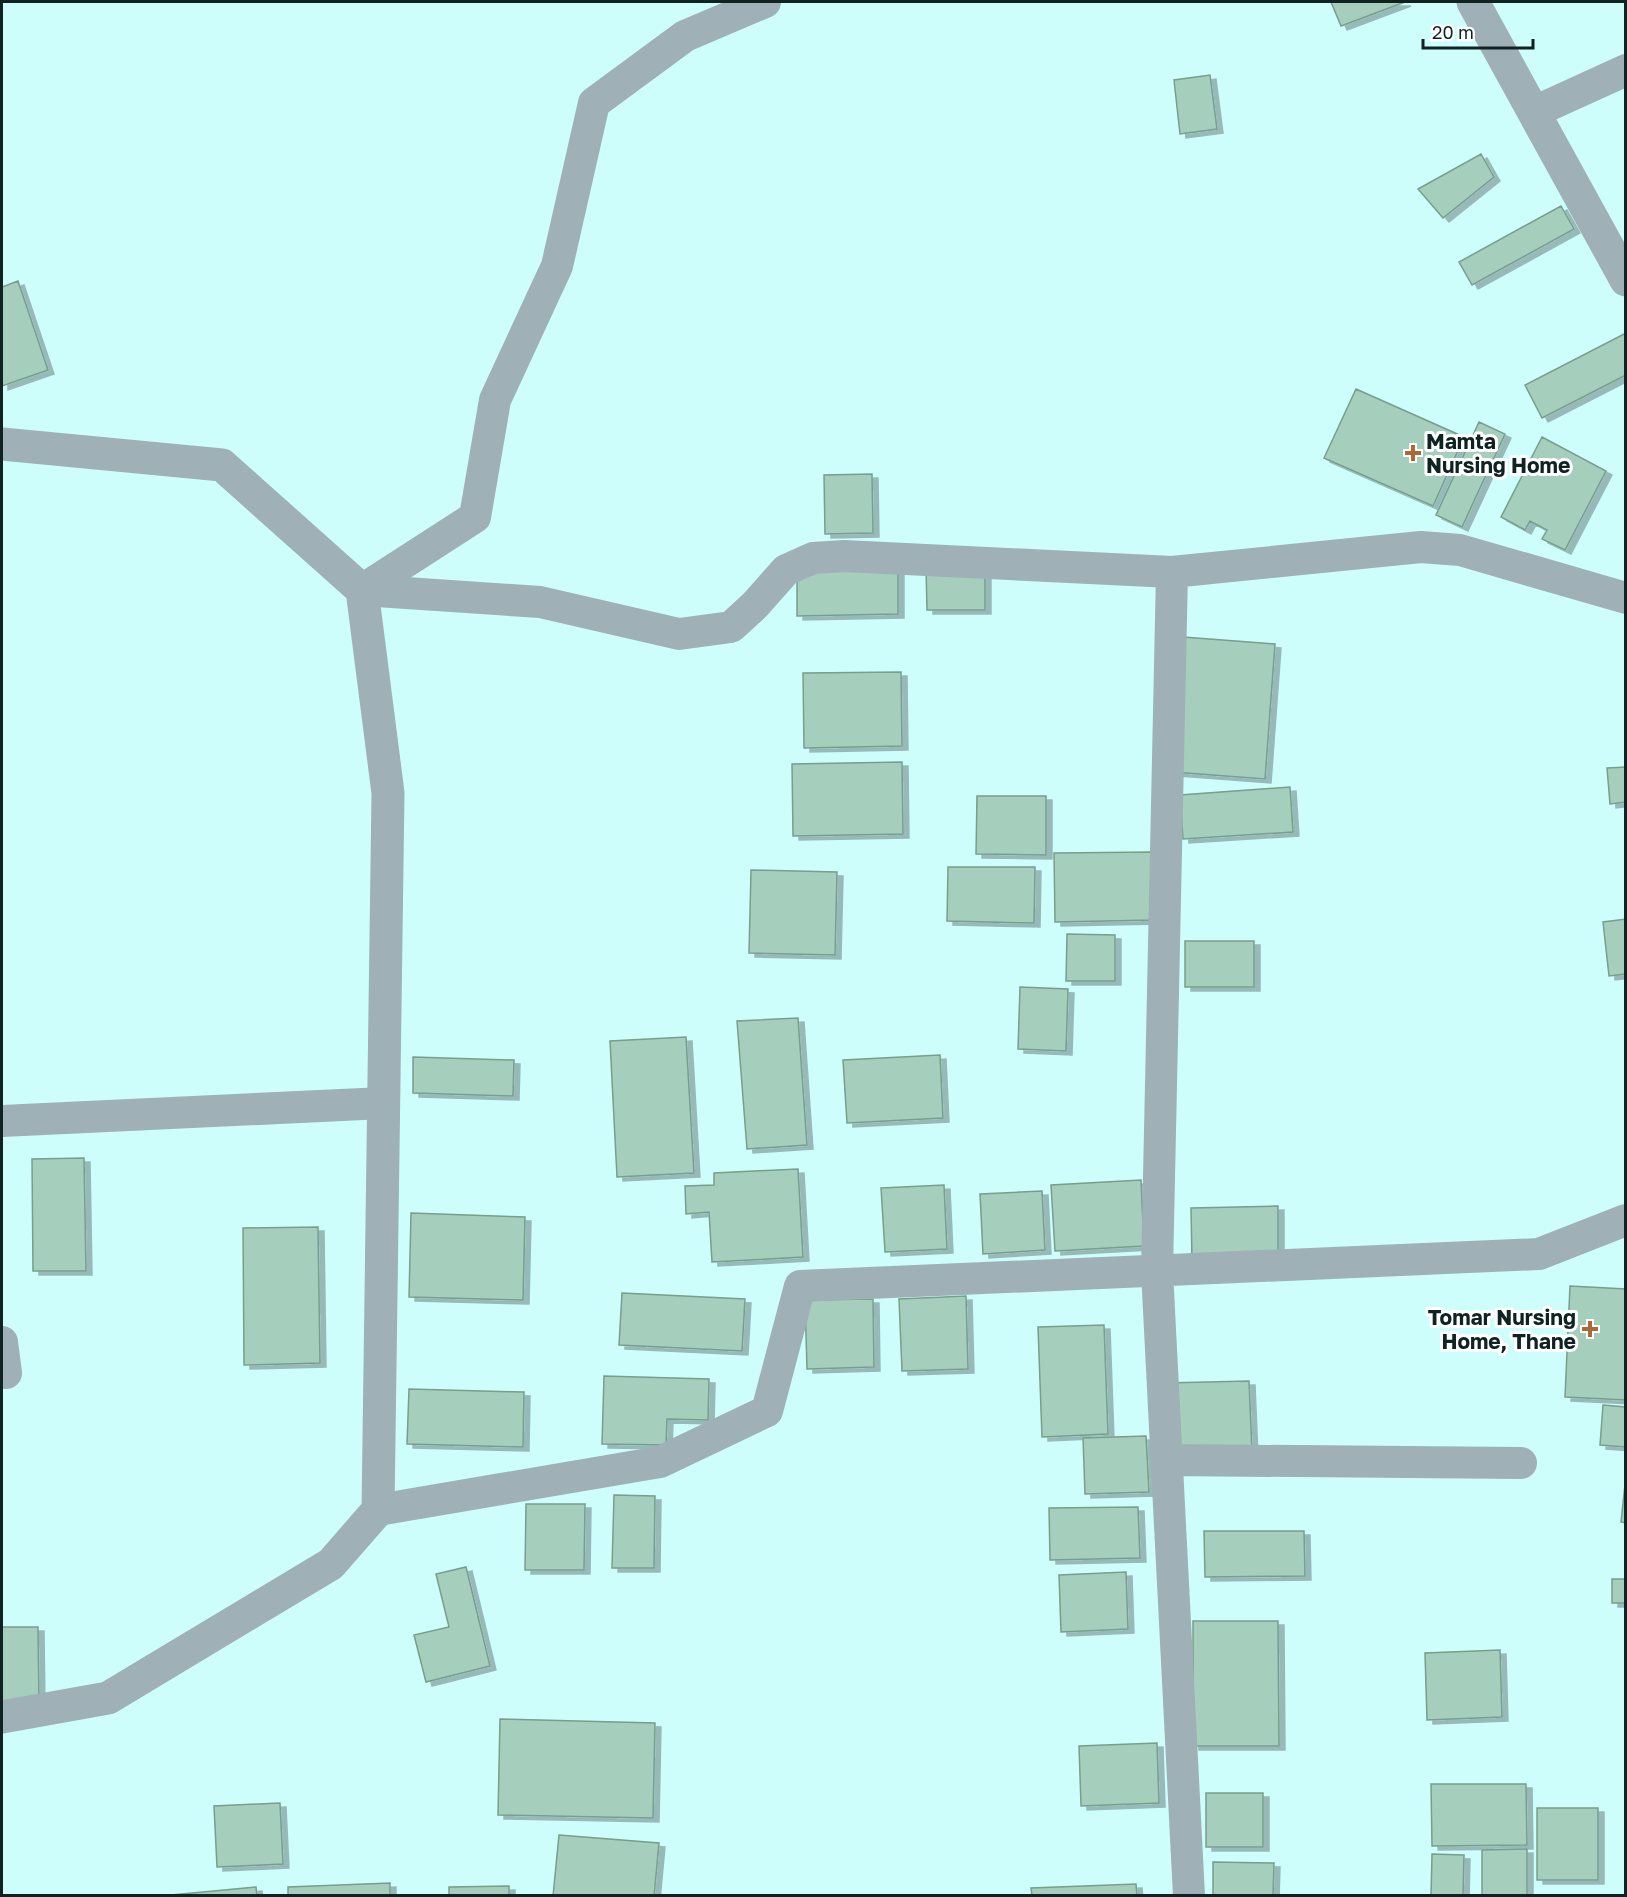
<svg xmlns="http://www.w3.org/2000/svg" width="1627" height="1897" font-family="'Golos Text',sans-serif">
<defs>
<filter id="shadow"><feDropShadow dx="6" dy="4" stdDeviation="0" flood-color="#0004"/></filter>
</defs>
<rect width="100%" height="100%" fill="#cefefc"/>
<path fill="#a6cebd" stroke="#789e8d" stroke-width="1.5" filter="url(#shadow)" d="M1331 2H1405L1341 26Z
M1210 75 1217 129 1180 134 1174 80Z
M1481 154 1494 177 1443 218 1418 189Z
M1561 206 1574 229 1472 285 1459 262Z
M18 281 48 370 2 386V287Z
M1626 333V375L1542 418 1525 385Z
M1356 389 1464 437 1433 506 1324 458Z
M1479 422 1505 434 1462 527 1436 515Z
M1542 437 1606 471 1565 550 1542 539 1547 530 1530 521 1525 530 1501 517Z
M872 474 873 533 825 534 824 475Z
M985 567V610H927L926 568Z
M898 570V614L797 616V571Z
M1183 637 1275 644 1265 779 1173 772Z
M901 672 902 746 804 748 803 673Z
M902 762 903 834 793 836 792 764Z
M1626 767V802L1610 804 1607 768Z
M1290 787 1293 832 1183 839 1180 795Z
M977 796H1046V855L976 854Z
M1153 852 1154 920 1055 922 1054 853Z
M948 867H1035L1034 923 947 921Z
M751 870 837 872 835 955 749 953Z
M1626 919V974L1609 976 1603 922Z
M1067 934 1115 935V981H1066Z
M1185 941H1254V987H1185Z
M1020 987 1068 989 1066 1051 1018 1049Z
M798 1018 807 1145 747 1149 737 1021Z
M686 1037 694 1173 617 1177 610 1041Z
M940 1055 943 1118 847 1123 843 1060Z
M413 1057 514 1060 513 1096 413 1093Z
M84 1158 86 1271H33L32 1159Z
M798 1169 803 1257 712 1262 709 1212 686 1214 685 1186 714 1185V1173Z
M1141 1180 1144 1246 1055 1251 1051 1185Z
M944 1185 947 1249 885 1252 881 1188Z
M1042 1191 1045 1250 983 1254 980 1194Z
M1278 1206V1260L1192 1261 1191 1208Z
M411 1213 525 1217 523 1300 409 1297Z
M318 1227 320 1363 244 1365 243 1228Z
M1570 1286 1626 1289V1400L1565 1397Z
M622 1293 745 1299 742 1351 619 1345Z
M966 1296 968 1369 902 1371 899 1299Z
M873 1299 874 1367 807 1369 805 1300Z
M1104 1325 1108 1434 1042 1437 1038 1327Z
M604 1376 709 1379 708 1420 667 1419 666 1445 602 1444Z
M1249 1381 1252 1452 1168 1455 1165 1383Z
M409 1389 524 1392 523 1447 407 1444Z
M1603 1405 1626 1407V1447L1600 1445Z
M1146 1436 1149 1492 1085 1494 1083 1438Z
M1626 1475V1523L1621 1522Z
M614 1495 655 1496 654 1568H612Z
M526 1504H585L584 1570H525Z
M1138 1507 1140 1558 1050 1560 1049 1508Z
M1204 1531H1304L1305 1576 1205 1577Z
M466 1567 490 1666 426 1682 414 1635 449 1627 436 1574Z
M1126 1572 1128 1629 1061 1632 1059 1575Z
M1612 1579H1626V1603H1612Z
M1193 1621H1278L1279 1746H1193Z
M2 1627H38L39 1703 2 1704Z
M1500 1650 1502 1717 1427 1720 1425 1653Z
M500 1719 655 1723 653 1818 498 1815Z
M1157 1743 1159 1803 1081 1806 1079 1746Z
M1431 1784H1526L1527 1845 1432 1846Z
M1206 1793H1263V1847H1206Z
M280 1803 283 1864 217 1867 214 1806Z
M1537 1808H1598V1880H1537Z
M559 1835 659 1843 654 1896H553Z
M1527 1849V1896H1482V1850Z
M1432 1854 1464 1855 1463 1896H1431Z
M1213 1862 1274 1863 1273 1896H1213Z
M390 1883V1896H288V1887Z
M1136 1884 1137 1896H1032L1031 1888Z
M509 1886V1896H449V1887Z
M256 1887 257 1896H160Z"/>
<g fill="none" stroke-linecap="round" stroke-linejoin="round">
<path stroke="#9fb0b7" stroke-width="32" d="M1534 112 1626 70
M1172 572 1157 1271 1189 1896
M362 590 540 602 679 634 731 627 755 605 786 570 813 558 844 556 1172 572 1421 547 1460 550 1626 598
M362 590 475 517 495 400 557 266 594 103 685 36 765 2
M2 1121 384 1103
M2 1342 6 1373
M1167 1460 1521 1463
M378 1510 660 1462 767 1411 800 1286 1539 1254 1626 1220"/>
<path stroke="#9fb0b7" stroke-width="33" d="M1473 2 1626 280
M2 444 222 465 362 590 388 793 378 1510 331 1564 108 1698 2 1717"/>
</g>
<g fill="#ab6a35" stroke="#fff" stroke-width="2">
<path d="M1410 444h6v6h6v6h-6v6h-6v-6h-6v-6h6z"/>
<path d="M1587 1320h6v6h6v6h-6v6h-6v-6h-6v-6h6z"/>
</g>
<g text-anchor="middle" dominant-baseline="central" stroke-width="6" stroke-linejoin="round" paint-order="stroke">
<g font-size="21" font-weight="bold" fill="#102222" stroke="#fff" text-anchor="start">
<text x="1426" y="441">Mamta<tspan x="1426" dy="24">Nursing Home</tspan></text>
<text x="1576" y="1317" text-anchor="end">Tomar Nursing<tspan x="1576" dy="24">Home, Thane</tspan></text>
</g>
</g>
<rect width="1627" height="1897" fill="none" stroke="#102222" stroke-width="6"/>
<path d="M1423 39v9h110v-9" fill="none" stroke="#102222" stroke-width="3"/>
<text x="1432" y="39" font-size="18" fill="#102222" stroke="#ffffff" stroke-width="4.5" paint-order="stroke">20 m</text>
</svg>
